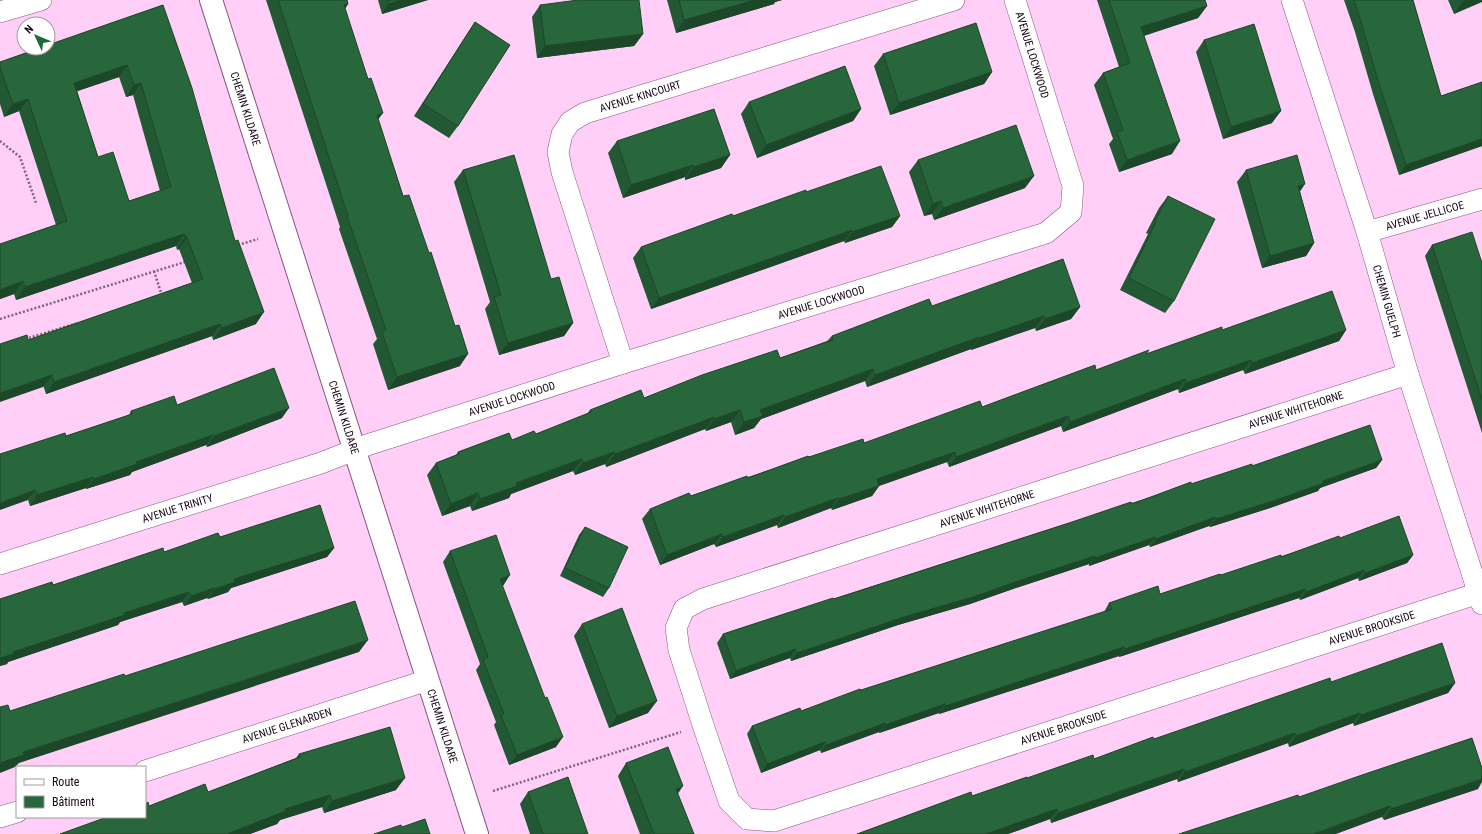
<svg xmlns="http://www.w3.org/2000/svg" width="1482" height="834" font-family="'Roboto Condensed',sans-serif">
<rect width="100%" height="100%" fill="#ffcff8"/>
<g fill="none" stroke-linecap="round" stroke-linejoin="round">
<defs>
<g id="street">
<path id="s1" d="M1292 0 1367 232 1408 374 1482 604"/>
<path d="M0 12 41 0"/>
<path id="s2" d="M1367 232 1482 199"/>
<path id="s3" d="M623 363 562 172 558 152 562 134 570 122 585 113 954 0"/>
<path id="s4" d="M1408 374 703 599 684 609 676 628 679 650 703 725 729 801 747 819 774 821 1479 593"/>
<path id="s5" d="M0 564 321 463 367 445 623 363 1046 233 1071 212 1073 186 1015 0"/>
<path id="s6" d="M145 771 428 680"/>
<path d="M0 817 17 812"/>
</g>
<g id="secondary">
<path id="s7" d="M211 0 477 834"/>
</g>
</defs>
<use href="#street" stroke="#885582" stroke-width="22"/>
<use href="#secondary" stroke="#885582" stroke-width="24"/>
<path stroke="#81617d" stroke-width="2.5" stroke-dasharray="2 2" stroke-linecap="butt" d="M0 141 20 157 36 203
M238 245 258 239
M154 271 162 296
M0 319 185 262
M25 339 78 323
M493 791 681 732"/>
<use href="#street" stroke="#fff" stroke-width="21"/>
<use href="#secondary" stroke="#fff" stroke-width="22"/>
</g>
<path fill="#225833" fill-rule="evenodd" d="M266 0H347L348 4 345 9 378 120 460 366 388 390 373 344 377 339 339 229 340 227Z
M378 0H428L382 14Z
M667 0H782L775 2 774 4 676 33Z
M1097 0H1205L1207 6 1198 18 1144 36 1172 154 1119 172 1109 144 1113 139 1094 85 1103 73 1119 67Z
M1344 0H1413L1441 96 1482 82V146L1399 175 1373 94 1355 32Z
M1448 0H1482L1454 14Z
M163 5 256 324 213 340 212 336 46 394 28 340 192 283 179 249 177 250 176 246 16 300 14 294 0 299V244L56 225 19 111 4 117 0 104V62ZM119 77 126 97 133 95 160 191 129 201 98 157 77 91Z
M540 5 643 34 634 46 537 58 532 17Z
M475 22 458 126 449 138 414 116 467 34Z
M1204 40 1272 123 1223 139 1196 52Z
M883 54 992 72 984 84 890 115 874 66Z
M749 102 861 109 853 121 757 158 741 114Z
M617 141 730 155 721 168 685 180V177L623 198 608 153Z
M918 160 1025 188 934 220 932 214 924 216 909 172Z
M463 170 551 279 573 323 564 336 499 355 485 309 490 302 454 182Z
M1246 170 1300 192 1314 243 1306 256 1262 268 1237 182Z
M806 192 900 216 892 227 845 243 844 241 651 309 633 258 641 247Z
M1168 196 1174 301 1165 313 1120 290 1148 234 1146 233 1159 208Z
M1432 245 1482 263V433L1425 256Z
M932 306 1080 307 1071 319 1036 331 1035 328 971 350V349L867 387 865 381 761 419 754 428 735 435 731 422 706 431 705 429 606 467 605 464 575 475 573 471 511 494 509 498 472 511 470 506 442 516 427 475 436 463 456 455 458 452 536 434 587 414 590 410 644 398 780 358 827 341 832 336Z
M1222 330H1346L1339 341 1245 374 1243 370 1179 393 1178 389 1063 432 1061 426 949 467 947 462 879 486 872 496 832 510 831 508 778 528 777 525 716 547 714 544 660 565 642 519 650 509 809 457 864 443 982 407Z
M177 405 282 418 207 447 206 445 132 472 130 475 86 489V488L30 506 28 500 66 436 129 415 131 411Z
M1382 460 1376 468 1320 488 1318 491 1270 508 1210 527 1209 526 1150 547 1149 545 1089 566V564L1019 587 970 604 898 625 791 661 790 658 730 679 717 643 723 634 1191 484 1252 466Z
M585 527 609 588 603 597 560 576 579 535Z
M220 537 334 548 327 557 231 588 228 592 208 599 207 598 184 606 182 602 120 622 118 625 8 662 7 664 0 666V599L53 585 164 552Z
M1340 538 1413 555 1407 563 1359 581 1358 578 1300 600 1299 598 1119 657V656L939 714V713L879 733V732L821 753 820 750 761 773 747 734 752 726 801 711 861 690 1104 612 1109 603 1160 594Z
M450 551 503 586H502L556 747 509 765 494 725 496 722 476 670 480 664 443 562Z
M582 624 648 713 609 728 574 636Z
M1331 682 1455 683 1448 693 1354 726 1353 723 1289 747 1288 743 1178 782 1177 779 1051 823 1050 819 1008 834H857L972 796 1094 759 1154 739Z
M299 754 396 790 324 813 322 807 280 820 277 824 250 834H60L149 806 208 792 296 758Z
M626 763 694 834H640L618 776Z
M1478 789 1384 820 1382 817 1299 797Z
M528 792 588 834H530L520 804Z"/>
<path fill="#1c4729" d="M402 0H428L382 14 389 4Z
M755 0H782L775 2 774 4 676 33 684 20Z
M1466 0H1482V2L1454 14 1462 2Z
M348 4 340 16 344 5Z
M1207 6 1198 18 1132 39 1141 27Z
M643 34 634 46 537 58 545 46Z
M127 65 119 77 66 95 74 83Z
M992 72 984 84 890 115 899 103Z
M141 83 133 95 126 97 134 85Z
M28 99 19 111 4 117 13 104Z
M861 109 853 121 757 158 766 145Z
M1281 111 1272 123 1223 139 1231 127Z
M383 113 374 125 377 115Z
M1482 139V146L1399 175 1406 165Z
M1180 141 1172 154 1119 172 1127 160Z
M730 155 721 168 685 180 694 167Z
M693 165 685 177 623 198 631 185Z
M1034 176 1025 188 934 220 943 208Z
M1305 184 1297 196 1298 186Z
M941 201 932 214 924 216 933 204Z
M900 216 892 227 845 243 852 232Z
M852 230 844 241 651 309 659 298Z
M184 234 176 246 16 300 25 287Z
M185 237H187L179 249 177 250Z
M1314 243 1306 256 1262 268 1270 256Z
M23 281 14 294 0 299V290Z
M1080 307 1071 319 1036 331 1045 319Z
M264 312 256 324 213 340 222 328Z
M1044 316 1035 328 971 350 980 338Z
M573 323 564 336 499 355 508 343Z
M220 324 212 336 46 394 54 382Z
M1346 330 1339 341 1245 374 1252 363Z
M979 337 971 349 867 387 875 375Z
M468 354 460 366 388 390 397 377Z
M1251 360 1243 370 1179 393 1186 383Z
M873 369 865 381 761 419 754 428 735 435 744 422 760 410Z
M52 375 43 387 0 402V393Z
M1185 379 1178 389 1063 432 1070 422Z
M289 408 282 418 207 447 214 436Z
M740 410 731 422 706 431 714 419Z
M1068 416 1061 426 949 467 956 457Z
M714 417 705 429 606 467 615 454Z
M213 435 206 445 132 472 130 475 86 489 94 479 136 462Z
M614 452 605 464 575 475 583 463Z
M955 452 947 462 870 489 877 479Z
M582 459 573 471 511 494 509 498 472 511 480 499 516 483Z
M1382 460 1376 468 1320 488 1318 491 1270 508 1210 527 1216 519Z
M93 477 86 488 30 506 37 495Z
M879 486 872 496 832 510 839 499Z
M35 490 28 500 0 510V503Z
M478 493 470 506 442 516 451 504Z
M838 498 831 508 778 528 785 517Z
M784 515 777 525 716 547 723 537Z
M1215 517 1209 526 1150 547 1156 539Z
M722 534 714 544 660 565 667 555Z
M1155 537 1149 545 1089 566 1095 558Z
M334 548 327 557 231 588 228 592 208 599 215 589 234 579Z
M1413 555 1407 563 1359 581 1365 573Z
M1095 556 1089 564 1019 587 970 604 898 625 791 661 797 653 904 617Z
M1364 570 1358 578 1300 600 1306 592Z
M510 575 503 586 493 589 500 579Z
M214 588 207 598 184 606 191 596Z
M1305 589 1299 598 1119 657 1125 649Z
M189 592 182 602 120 622 118 625 8 662 7 664 0 666V658L13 652 124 613Z
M368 640 359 652 19 763 15 767 0 773V763L23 752Z
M1124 647 1119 656 939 714 945 706Z
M795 649 790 658 730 679 736 671Z
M1455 683 1448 693 1354 726 1361 715Z
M657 701 648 713 609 728 617 716Z
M945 704 939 713 879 733 885 725Z
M1360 713 1353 723 1289 747 1296 736Z
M885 723 879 732 821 753 826 745Z
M1295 733 1288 743 1178 782 1185 772Z
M563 737 556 747 509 765 517 755Z
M825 742 820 750 761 773 767 764Z
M1184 769 1177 779 1051 823 1058 813Z
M405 778 396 790 324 813 332 801Z
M1482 779V782L1478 789 1384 820 1391 809Z
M683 786 675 798 676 789Z
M330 795 322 807 280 820 277 824 250 834H227L285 809Z
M1390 806 1382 817 1336 834H1313Z
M1057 809 1050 819 1008 834H986Z"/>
<path fill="#28663b" stroke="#1c4729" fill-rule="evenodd" d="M278 0H347L348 4 344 5 368 79 371 78 383 113 377 115 403 196 409 195 429 253 431 252 455 326 459 325 468 354 397 377 382 332 386 330 347 216H348Z
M388 0H402L389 4Z
M578 0H639L643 34 545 46 540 5Z
M679 0H755L684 20Z
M1109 0H1205L1207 6 1141 27 1180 141 1127 160 1117 132 1123 130 1103 73 1130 63Z
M1354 0H1413L1441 96 1482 82V139L1406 165 1379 84 1361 22Z
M163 5 192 88 235 241 238 240 264 312 222 328 220 324 54 382 52 375 0 393V344L27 335 28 340 203 279 187 237H185L184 234 25 287 23 281 0 290V244L67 221 28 99 13 104 0 68V62L40 48H48V45ZM127 65 134 85 141 83 171 187 129 201 113 152 98 157 74 83Z
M475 22 510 45 458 126 423 104Z
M976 23 992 72 899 103 883 54Z
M1254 24 1281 111 1231 127 1204 40Z
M845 66 861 109 766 145 749 102Z
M714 109 730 155 694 167 693 165 631 185 617 141Z
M1016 125 1034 176 943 208 941 201 933 204 918 160Z
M514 155 551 279 559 277 573 323 508 343 494 297 501 295 463 170Z
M1297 155 1305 184 1298 186 1314 243 1270 256 1246 170Z
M881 166 900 216 852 232V230L659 298 641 247 732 214 733 216 806 190V192Z
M1168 196 1215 219 1174 301 1129 278 1156 222 1155 221Z
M1472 232 1482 263V400L1432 245Z
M1063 259 1080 307 1045 319 1044 316 980 338 979 337 875 375 873 369 760 410 763 416 744 422 740 410 714 419V417L615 454 614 452 583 463 582 459 516 483 517 486 480 499 478 493 451 504 436 463 459 454 458 452 509 433 512 440 534 431 536 434 591 412 590 410 641 390 644 398 702 375 777 350 780 358 833 340 832 336 929 299 932 306Z
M1332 291 1346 330 1252 363 1251 360 1186 383 1185 379 1070 422 1068 416 956 457 955 452 877 479 879 486 839 499 838 498 785 517 784 515 723 537 722 534 667 555 650 509 689 493 691 496 747 476 748 478 808 456 809 457 863 439 864 443 980 401 982 407 1095 365 1096 370 1149 350 1146 354 1222 327V330Z
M274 368 289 408 214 436 213 435 136 462 137 464 94 479 93 477 37 495 35 490 0 503V454L65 433 66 436 132 414 131 411 174 396 177 405Z
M1370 425 1382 460 1323 481 1324 483 1276 500 1216 519 1215 517 1156 539 1155 537 1095 558V556L1024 579 976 596 904 617 797 653 795 649 736 671 723 634 833 598 834 599 1072 522 1131 502 1132 504 1191 482V484L1252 464V466Z
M320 505 334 548 234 579 235 582 215 589 214 588 191 596 189 592 124 613 125 615 13 652 14 654 0 658V599L52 582 53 585 163 548 164 552 218 533 220 537Z
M1399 516 1413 555 1365 573 1364 570 1306 592 1305 589 1125 649 1124 647 945 706V704L885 725V723L826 745 825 742 767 764 752 726 800 708 801 711 860 689 861 690 1112 609 1109 603 1158 586 1160 594 1220 574 1221 575 1281 555V557L1339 536 1340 538Z
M585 527 628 547 609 588 565 568Z
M496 535 510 575 500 579 545 698 547 697 563 737 517 755 501 715 504 714 483 660 488 657 450 551Z
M355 601 368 640 23 752 24 755 0 763V707L8 705 10 711 124 674 125 676Z
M622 608 657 701 617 716 582 624Z
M1442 643 1455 683 1361 715 1360 713 1296 736 1295 733 1185 772 1184 769 1058 813 1057 809 986 834H857L971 792 972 796 1027 777V778L1093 755 1094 759 1153 737 1154 739 1330 678 1331 682Z
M390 727 405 778 332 801 330 795 285 809 286 811 227 834H60L107 817H145V804L148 802 149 806 205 784 208 792 300 757 299 754Z
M1472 738 1482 768V779L1391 809 1390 806 1313 834H1179L1298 795 1299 797 1362 775Z
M668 747 683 786 676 789 694 834H654L626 763Z
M568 777 588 834H543L528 792Z
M425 819 430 834H374L401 825 402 827Z"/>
<g text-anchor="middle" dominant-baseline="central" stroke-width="4" stroke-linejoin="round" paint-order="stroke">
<g font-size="11" fill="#170415" stroke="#fff">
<text transform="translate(1032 55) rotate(73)">AVENUE LOCKWOOD</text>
<text stroke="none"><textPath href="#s3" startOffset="329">AVENUE KINCOURT</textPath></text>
<text stroke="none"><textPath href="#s7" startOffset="114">CHEMIN KILDARE</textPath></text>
<text stroke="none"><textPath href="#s2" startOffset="60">AVENUE JELLICOE</textPath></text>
<text stroke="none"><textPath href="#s5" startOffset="862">AVENUE LOCKWOOD</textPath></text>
<text stroke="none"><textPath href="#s1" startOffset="316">CHEMIN GUELPH</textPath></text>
<text stroke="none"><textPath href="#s5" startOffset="538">AVENUE LOCKWOOD</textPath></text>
<text transform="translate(1296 410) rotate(-18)">AVENUE WHITEHORNE</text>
<text stroke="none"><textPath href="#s7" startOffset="438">CHEMIN KILDARE</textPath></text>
<text stroke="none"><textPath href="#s5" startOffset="186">AVENUE TRINITY</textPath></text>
<text transform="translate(987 509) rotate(-18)">AVENUE WHITEHORNE</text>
<text stroke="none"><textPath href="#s4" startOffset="1644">AVENUE BROOKSIDE</textPath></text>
<text stroke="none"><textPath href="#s6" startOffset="149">AVENUE GLENARDEN</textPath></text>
<text stroke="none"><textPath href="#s7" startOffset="762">CHEMIN KILDARE</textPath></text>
<text stroke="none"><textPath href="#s4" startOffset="1320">AVENUE BROOKSIDE</textPath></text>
</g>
</g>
<rect x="16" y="766" width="130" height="52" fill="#ffffff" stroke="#a29ba1"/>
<rect x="24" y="779" width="20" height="6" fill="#ffffff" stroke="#a29ba1"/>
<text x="52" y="786" font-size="12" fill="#170415">Route</text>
<rect x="24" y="796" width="20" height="12" fill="#28663b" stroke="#a29ba1"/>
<text x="52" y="806" font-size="12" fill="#170415">Bâtiment</text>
<g transform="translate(36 36) rotate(314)"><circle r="19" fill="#ffffff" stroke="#a29ba1"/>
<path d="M0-3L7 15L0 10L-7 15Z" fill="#1d6938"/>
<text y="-6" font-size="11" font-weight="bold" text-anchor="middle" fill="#170415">N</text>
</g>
</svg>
